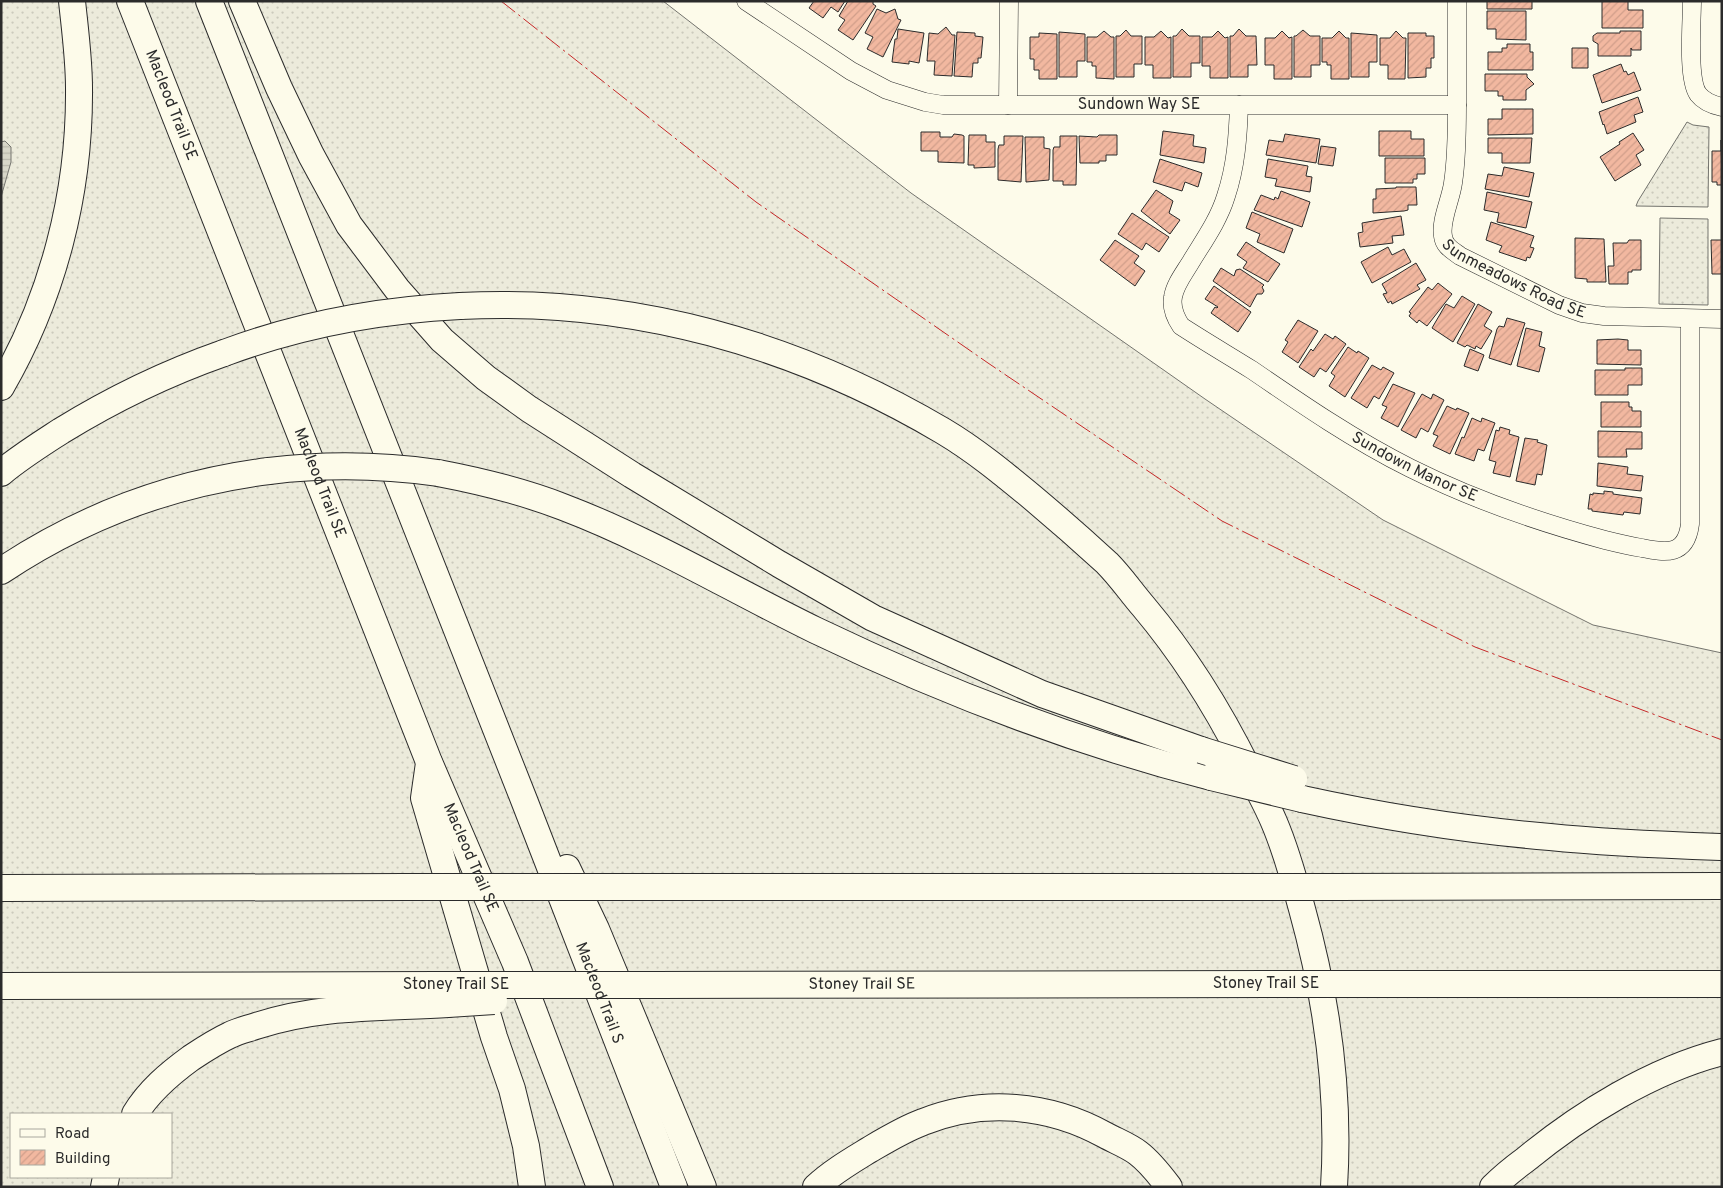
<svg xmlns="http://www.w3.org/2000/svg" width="1723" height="1188" font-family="Overpass,sans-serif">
<defs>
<pattern id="grass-dots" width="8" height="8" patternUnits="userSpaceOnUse" patternTransform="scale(1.25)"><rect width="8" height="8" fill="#ecebdb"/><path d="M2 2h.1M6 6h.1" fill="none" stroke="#cbcabc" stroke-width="1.8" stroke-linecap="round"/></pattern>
<pattern id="water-rules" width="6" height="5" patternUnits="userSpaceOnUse" patternTransform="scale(1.25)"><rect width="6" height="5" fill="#d8d7c9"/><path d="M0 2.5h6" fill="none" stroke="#bab9ad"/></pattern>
<pattern id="building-hatch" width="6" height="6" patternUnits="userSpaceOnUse" patternTransform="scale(1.25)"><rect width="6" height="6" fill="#f2b8a0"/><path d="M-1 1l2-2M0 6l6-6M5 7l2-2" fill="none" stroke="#d09e8a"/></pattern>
</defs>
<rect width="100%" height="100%" fill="#fdfbea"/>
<path fill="url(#grass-dots)" stroke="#74746e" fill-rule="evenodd" d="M1 1H663L911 193 1205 399 1383 520 1593 625 1722 653V1187H1ZM11 1114H171V1177H11Z
M1687 122 1693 125 1709 127 1708 207 1636 206 1638 201Z
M1660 218 1708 219V305L1659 304Z"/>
<path fill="url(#water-rules)" stroke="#74746e" d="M5 141 11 147V162L1 197V142Z"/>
<path fill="url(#building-hatch)" stroke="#2b2b2b" d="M814 1H845L838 12 831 7 823 18 809 8Z
M848 1H873V4L876 6 853 40 838 30 845 20 839 16Z
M1487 1H1532V9H1487Z
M1602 1H1628V10H1643V28H1602Z
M877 9 886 13 895 9 898 19 901 20 883 57 867 49 873 37 865 33Z
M1487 11H1526V40L1496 39V29H1487Z
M946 27 952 35H955L952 76 934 75 935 61H927L929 33 938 34Z
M898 29 924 33 919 63 909 61V64L892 62 895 39H897Z
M1182 29 1189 36H1200V63H1191V77H1173V36H1176Z
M1239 29 1246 36H1256L1257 65H1248V77H1230V36H1233Z
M1126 30 1131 36H1142V64H1134V77H1116V36H1120Z
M1303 30 1310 36H1320V65H1311V77H1294V36H1296Z
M1104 31 1111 37H1114V79L1096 78V66H1092V62H1087V37H1097Z
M1161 31 1168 38 1171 37V78H1153V65H1145V37H1154Z
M1218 31 1225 38 1228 37V78H1210V66H1202V37H1212Z
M1282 31 1289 38 1292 37V79H1274V65H1265V38H1275Z
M1339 31 1346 38H1349V79H1331V65H1327V62H1322V38H1332Z
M1396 31 1403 38H1406L1405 79H1388V65H1380V38H1390Z
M1620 31H1641V50H1632L1631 48V56H1598V44L1593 41V36L1597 33H1620Z
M957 32 975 33V36L983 37 981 58H978V63H973L972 77 954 76Z
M1059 32 1085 34V61H1077V77H1059Z
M1039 33 1057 34V79H1039V70H1034V59H1030V37H1039Z
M1351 33 1377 35V62H1369V77H1351Z
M1408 33H1426V36H1434V58H1431V68H1426V77L1408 78Z
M1507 44H1530V52H1533V70H1488V52H1502V48H1507Z
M1572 48H1588V68H1572Z
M1621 64 1624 72 1626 71 1628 75 1634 72 1641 90 1602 103 1593 75Z
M1485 74H1527V77L1534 84 1526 90V100H1503V96H1498V91H1485Z
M1638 97 1643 112 1634 115 1636 122 1607 134 1604 124 1603 125 1599 112Z
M1502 109H1533V134L1488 135V119H1502Z
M1163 131 1194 135 1193 146 1206 148 1204 163 1160 155Z
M1379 131H1411V139H1424V156H1379Z
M921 132H940V137H952L954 134 962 135 964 136V163L938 162V151H921Z
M1633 133 1644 150 1636 155 1641 165 1615 181 1600 157 1620 144 1619 142Z
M1285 134 1320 139 1316 163 1266 155 1269 140 1283 142Z
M969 135H986V142H995V167L974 168V165H968Z
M1099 135H1117V155H1106V161H1099V163H1080L1079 136 1097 137Z
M1004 136H1023L1021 182 998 180V149L999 145H1004Z
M1060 136H1077L1076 185H1063V181H1053V150L1054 147H1060Z
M1025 137H1044V148L1050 149 1049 180 1026 182Z
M1488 138H1532L1530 163H1502V153H1488Z
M1721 140 1722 185H1717V182H1712V151H1721Z
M1321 146 1336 148 1333 166 1318 164Z
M1385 158H1425V174H1417V179H1413V183H1385Z
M1160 159 1202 173 1198 187 1185 182 1182 191 1153 182Z
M1268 159 1308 166 1306 176 1312 177 1310 192 1275 186 1277 179 1265 177Z
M1504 167 1534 173 1529 197 1485 189 1488 174 1502 176Z
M1396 187H1416L1417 205H1408V210L1404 211 1373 213V199H1376V189L1396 188Z
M1156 190 1173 201 1169 213 1180 220 1170 234 1141 211Z
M1281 191 1310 202 1302 227 1254 210 1261 195 1274 200 1275 197 1278 199Z
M1487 192 1532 202 1526 228 1497 222 1499 213 1484 210Z
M1252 212 1293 229 1284 253 1257 242 1260 234 1246 228Z
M1132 213 1169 237 1159 252 1146 243 1142 250 1118 234Z
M1401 216 1404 235 1392 236 1393 243 1360 247 1358 233 1363 232 1362 223Z
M1491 222 1534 236 1530 247 1534 248 1530 258 1527 257 1526 261 1499 252 1502 246 1486 240Z
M1575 238 1604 239 1606 282H1587V279L1575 278Z
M1115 240 1139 256 1134 263 1145 271 1135 286 1100 260Z
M1629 240H1641V270H1632V272H1628V284H1609L1608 266H1614L1613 243H1627Z
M1711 240H1722V284V274H1712Z
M1246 242 1280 264 1268 282 1243 268 1247 262 1237 255Z
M1388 247 1392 255 1404 249 1411 262 1372 283 1361 262Z
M1416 263 1426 280 1417 285 1420 289 1392 304 1391 301 1388 303 1383 294 1387 293 1382 284Z
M1221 268 1234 276 1236 270 1240 269 1264 285 1262 287 1264 291 1262 294H1257L1250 307 1213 281Z
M1438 283 1452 294 1427 326 1419 320 1417 323 1409 316 1411 313 1409 312 1428 287 1432 290Z
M1214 286 1251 312 1238 332 1211 313 1215 307 1217 308 1218 307 1205 299Z
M1462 296 1475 304 1453 342 1432 328 1446 304 1454 308Z
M1478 304 1492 312 1484 326 1492 331 1481 349 1476 346 1475 349 1467 345 1465 347 1457 343Z
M1507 318 1525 323 1511 365 1489 358 1497 329 1499 326 1504 327Z
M1298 320 1318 331 1298 363 1282 352 1288 342 1285 340Z
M1526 328 1542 332 1539 346 1545 348 1539 372 1517 366Z
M1325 334 1333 339 1335 336 1346 344 1326 372 1320 368 1314 377 1299 367 1311 349 1313 351Z
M1618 339 1628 340V350H1641V365L1597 364V340Z
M1348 347 1357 353 1358 351 1369 358 1345 397 1329 386 1335 376 1331 373Z
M1470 349 1484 355 1478 371 1464 366Z
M1372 365 1381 370 1383 367 1394 373 1379 399 1374 396 1367 408 1351 398Z
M1625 368H1642V385H1628V395H1595V370H1625Z
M1393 384 1415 393 1398 427 1381 418 1387 407 1382 405Z
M1422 394 1431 399 1433 394 1444 400 1428 432 1421 428 1416 438 1401 430Z
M1601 402H1629V407H1632V411H1641V427H1601Z
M1447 406 1456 410 1457 408 1469 413 1450 454 1433 446 1438 436 1433 434Z
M1472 418 1481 422 1482 418 1495 423 1484 451 1478 449 1474 461 1455 454 1462 437 1464 438Z
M1500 427 1510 430 1509 434 1519 437 1510 477 1493 473 1496 462 1489 460 1496 430 1499 431Z
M1598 431 1642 432V449H1626L1627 457H1598Z
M1525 438 1538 440 1537 442 1547 445 1542 475 1537 474 1535 485 1516 481Z
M1598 463 1628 467 1627 474 1643 476 1641 491 1597 486Z
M1604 491 1613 492V494L1642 498 1640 514 1624 512 1623 515 1592 511V509H1588L1590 494 1593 495V493L1604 494Z"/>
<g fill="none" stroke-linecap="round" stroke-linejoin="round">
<defs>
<g id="minor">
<path id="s1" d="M746 1 851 71 887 90 925 102 943 105H1457V1"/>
<path d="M1692 1C1692 22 1687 78 1698 94 1704 102 1713 105 1722 107"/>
<path d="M1008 105 1009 1"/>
<path id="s2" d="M1239 105C1238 136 1236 166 1226 196 1219 219 1205 239 1192 260 1185 272 1175 284 1173 297 1171 308 1175 317 1181 326 1204 341 1228 355 1252 370 1303 405 1354 440 1410 468 1472 499 1538 522 1605 540 1617 543 1630 546 1642 548 1666 553 1686 556 1690 524V320"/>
<path id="s3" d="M1457 105C1457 131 1457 157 1453 183 1451 199 1440 221 1443 236 1444 246 1452 250 1460 256L1559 305 1582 313 1604 316 1722 319"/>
</g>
<g id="highway">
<path id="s4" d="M130 1 429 762 515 962 600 1187"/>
<path id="s5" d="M209 1 524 800 674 1187"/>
<path d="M242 1 279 88 311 155 349 225 397 289 442 340 486 378 529 409 632 475 779 564 873 618 1042 694 1201 750"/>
<path d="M460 306C631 297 796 344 943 431 975 450 1004 474 1033 498 1058 519 1083 541 1107 563 1120 576 1131 592 1143 606 1186 657 1220 712 1249 771 1257 788 1267 805 1274 822 1286 850 1294 879 1302 909 1327 999 1340 1093 1334 1187"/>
<path d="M1 387C53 297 80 193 79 88 79 59 75 30 72 1"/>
<path d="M1 473C20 457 41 444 61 431 113 399 167 373 224 353"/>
<path d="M438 473C480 481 522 491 563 507 650 540 731 589 815 630 942 691 1074 742 1211 777"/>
<path d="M1 571C82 517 173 483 269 471"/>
<path d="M429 763 424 798 494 1037 512 1089 526 1146 532 1187"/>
<path d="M1302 799C1384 817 1467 830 1550 837 1607 843 1665 845 1722 847"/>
<path d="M567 868 596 929 703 1187"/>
<path d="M613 887H1262"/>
<path d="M1334 887 1722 886"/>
<path d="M1 888 408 887"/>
<path d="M1356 984H1722"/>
<path id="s6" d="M654 985 1287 984"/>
<path d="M1 986 440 985"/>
<path d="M135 1114C149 1091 169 1074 191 1058 203 1050 217 1041 230 1035 238 1031 247 1029 256 1026 319 1005 382 1008 448 1004"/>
<path d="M104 1187 106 1177"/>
<path d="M816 1187C832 1172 851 1161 869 1150 886 1140 904 1129 923 1122 983 1098 1049 1104 1105 1135 1116 1141 1129 1146 1138 1153 1150 1162 1160 1175 1169 1187"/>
<path d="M1493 1187C1503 1177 1514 1168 1525 1160 1581 1114 1652 1070 1722 1052"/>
</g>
</defs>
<use href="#minor" stroke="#2b2b2b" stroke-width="19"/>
<use href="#highway" stroke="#2b2b2b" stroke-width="28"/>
<use href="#minor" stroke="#fdfbea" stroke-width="18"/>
<use href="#highway" stroke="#fdfbea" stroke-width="26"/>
<defs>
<path id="highway-bridge" d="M224 353C299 325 380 310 460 306
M269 471C326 464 382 465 438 473
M1201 750 1294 779
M1211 777 1302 799
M408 887H613
M1262 887H1334
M1287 984H1356
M440 985H654
M448 1004 494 1001"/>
</defs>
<use href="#highway-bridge" stroke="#2b2b2b" stroke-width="28" stroke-linecap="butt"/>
<use href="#highway-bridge" stroke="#fdfbea" stroke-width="26"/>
<path stroke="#c62828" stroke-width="1" stroke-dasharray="18 4 2.5 4" stroke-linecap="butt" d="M501 1 756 202 988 363 1222 521 1475 647 1722 740"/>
</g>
<g text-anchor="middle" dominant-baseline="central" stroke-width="4" stroke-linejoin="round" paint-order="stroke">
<g font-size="16" fill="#2b2b2b" stroke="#fdfbea">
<text stroke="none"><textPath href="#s1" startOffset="421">Sundown Way SE</textPath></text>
<text stroke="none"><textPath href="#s4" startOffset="112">Macleod Trail SE</textPath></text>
<text stroke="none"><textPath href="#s3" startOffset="218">Sunmeadows Road SE</textPath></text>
<text stroke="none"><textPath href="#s2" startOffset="511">Sundown Manor SE</textPath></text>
<text stroke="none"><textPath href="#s4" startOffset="518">Macleod Trail SE</textPath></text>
<text stroke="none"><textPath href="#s4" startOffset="922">Macleod Trail SE</textPath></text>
<text stroke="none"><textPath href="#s6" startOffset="208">Stoney Trail SE</textPath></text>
<text x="1266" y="984">Stoney Trail SE</text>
<text x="456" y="985">Stoney Trail SE</text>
<text stroke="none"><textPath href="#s5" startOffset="1066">Macleod Trail S</textPath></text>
</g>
</g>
<rect width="1723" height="1188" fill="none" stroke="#2b2b2b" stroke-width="5"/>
<rect x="10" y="1113" width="162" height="65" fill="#fdfbea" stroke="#a9a89e"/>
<rect x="20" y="1129" width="25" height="8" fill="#fdfbea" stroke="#a9a89e"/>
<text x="55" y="1138" font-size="15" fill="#2b2b2b">Road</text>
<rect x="20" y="1150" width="25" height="15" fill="url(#building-hatch)" stroke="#a9a89e"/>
<text x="55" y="1163" font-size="15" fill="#2b2b2b">Building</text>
</svg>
